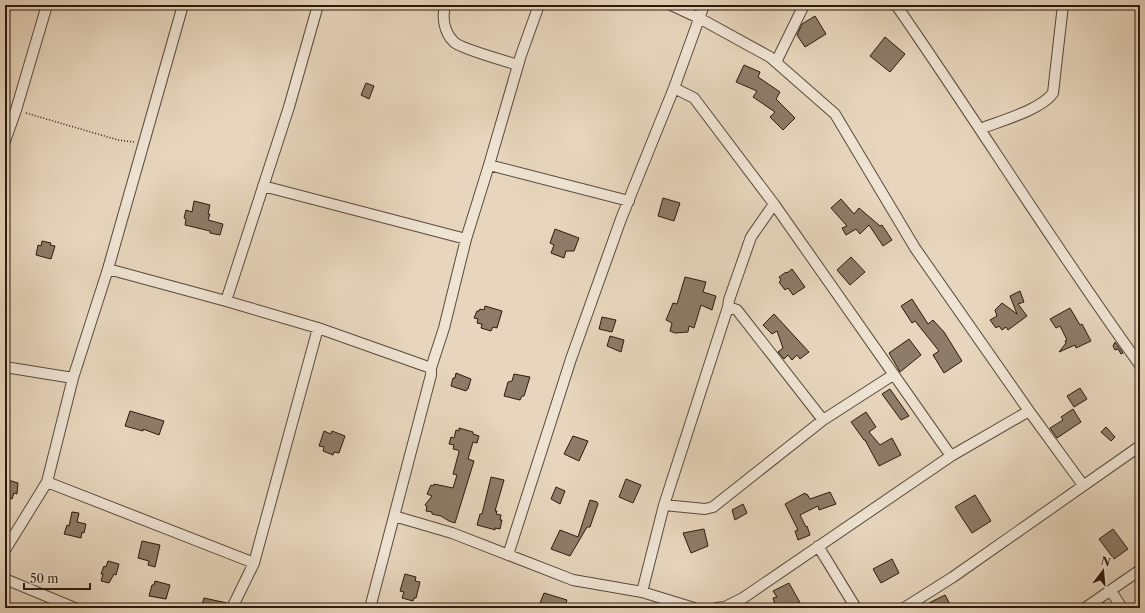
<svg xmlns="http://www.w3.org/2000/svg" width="1145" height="613" font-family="'Libre Caslon Text',serif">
<rect width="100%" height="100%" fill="#e7d6bd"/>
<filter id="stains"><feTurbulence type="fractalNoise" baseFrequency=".005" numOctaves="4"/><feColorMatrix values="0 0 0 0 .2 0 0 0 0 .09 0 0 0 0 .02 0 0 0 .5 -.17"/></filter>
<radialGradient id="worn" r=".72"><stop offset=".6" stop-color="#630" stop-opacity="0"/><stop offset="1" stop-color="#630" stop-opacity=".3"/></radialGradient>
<path fill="#8d7c69" stroke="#2b1a0d" d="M815 16 826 34 805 47 797 35 802 24Z
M885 37 905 54 890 72 870 56Z
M744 65 760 72 758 77 780 92 776 99 795 118 783 130 770 117 775 112 753 97 757 91 736 82Z
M366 83 374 86 369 99 361 95Z
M663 198 680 203 674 221 658 216Z
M841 199 854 214 859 208 880 226 882 225 892 240 883 246 869 225 860 234 856 229 846 235 842 228 847 226 831 208Z
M194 201 210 205 208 214H210L208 220 223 224 220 235 210 233V231L185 225 186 219 184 218 186 210 192 212Z
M555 229 579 238 574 251H566L564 258 551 253 554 245 550 243Z
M42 241 51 243 50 245 55 246 51 259 36 255 38 245 41 246Z
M851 257 865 272 850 285 837 270Z
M792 269 805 287 793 295 788 288 785 290 779 282 781 280 779 277 786 272 787 273Z
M685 277 706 282 703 292 716 296 712 310 701 305 694 328 689 326 688 332 675 333 670 331 672 323 666 320 673 303 677 304Z
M1020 291 1024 302 1018 304 1027 316 1008 330 1006 327 1002 330 999 326 996 328 990 320 997 316 995 310 1002 303 1017 314 1010 296Z
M912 299 928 324 933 320 944 332 962 361 944 373 933 355 939 351 915 321 912 323 901 306Z
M485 306 502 311 497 328 493 327 491 331 481 328 482 324 477 323 478 319 474 318 477 311H479L480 309 484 310Z
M1070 308 1080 325 1082 324 1091 341 1076 348 1075 345 1059 352 1066 343 1065 341 1067 340 1060 326 1056 328 1050 319Z
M774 314 809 352 800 359 797 355 792 360 788 355 784 359 778 352 783 348 777 331 772 334 763 325Z
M602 317 616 320 612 332 599 329Z
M610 336 624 340 621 352 607 346Z
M909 339 921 355 900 372 889 353Z
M1115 342 1123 353 1121 354 1118 349 1115 350 1113 346Z
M456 373 471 379 468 389H467L466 391 451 386 453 378H455Z
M514 374 530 377 524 396H522L520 400 504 396 508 382 512 381Z
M1080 388 1087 399 1074 407 1067 396Z
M890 389 909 416 901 420 882 394Z
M1073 409 1081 422 1057 438 1050 428 1063 420 1061 417Z
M130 411 164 421 159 435 143 429V431L125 426Z
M866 412 876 427 869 432 880 445 892 438 901 455 879 466 865 440H864L851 422Z
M1106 427 1115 437 1111 441 1101 432Z
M459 428 473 432V434L479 436 477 443 473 442 468 459 474 461 455 523 449 521 441 516 432 514V512L426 511 427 507 425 505 432 496 427 494 431 485 433 486 434 484 453 488 457 475 453 474 459 452 458 450 453 449 454 445 449 444 451 437 454 438 456 430 459 431Z
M324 431 331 434 332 431 345 436 339 453 334 452 333 455 323 451 324 447 319 446Z
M573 436 588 441 579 461 564 454Z
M491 477 504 480 495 511H497L496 514 501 515 500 520H502L500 529 495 528V530L492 529 477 525 480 514H482Z
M5 479 18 483 17 494 14 493 12 499 5 497Z
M626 479 641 485 633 503 619 497Z
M556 487 565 491 560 504 551 499Z
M830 492 836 504 819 510 818 506 800 515 806 527 807 526 810 535 798 540 795 531 798 530 785 504 805 493 806 495 807 494 810 499Z
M975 495 991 521 972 533 955 507Z
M590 500 597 502 598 504 590 527H587L570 556 551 549 560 530 578 537Z
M743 504 747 513 735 520 732 510Z
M72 512 79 513 77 522 86 524 84 533 82 532 81 538 64 534 67 525 69 526Z
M704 529 708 546 691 553 683 533Z
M1113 529 1128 549 1114 559 1099 539Z
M142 541 160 545 155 567 148 565 149 561 138 558Z
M892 559 899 573 881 583 873 569Z
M108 561 119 564 116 575 114 574 109 583 101 581 103 574H101L104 566 106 567Z
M405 574 416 577 415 581 420 582 416 598H414L413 601 402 598 404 592 400 591Z
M155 581 170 585 166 599 149 596 152 585H154Z
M789 583 803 608H776L773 598 777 597 773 591Z
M544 593 567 600 564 608H538Z
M945 595 952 608H932L929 603Z
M204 598 227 603 226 608H201Z"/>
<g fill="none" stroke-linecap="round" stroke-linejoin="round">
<defs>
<path id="street" d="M445 5C442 18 444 32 454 42 461 49 506 61 518 65
M671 5 699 18 770 57 835 114 915 248 1029 411 1083 485
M896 5C979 124 1055 248 1140 365
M776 62 804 5
M674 88 694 98 774 204 951 456
M980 129C1000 121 1041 110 1053 93L1063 5
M5 141 16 110 47 5
M489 165 629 201
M263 186 466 239
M108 269 226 301 318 328 431 368
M226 301 289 107 318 5
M728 307 737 310 823 420
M5 367 73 378
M47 482 254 563
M664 505 705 509 713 507 823 420 893 375
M394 516 452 533 573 580 642 592 694 608
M818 546 856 608
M5 550 47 482 73 378 108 269 183 5
M508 555 571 359 621 219 674 88 704 5
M5 579 75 608
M1111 591 1122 608
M642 592 664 505 728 307 729 300 751 237 774 204
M232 608 254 563 318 328
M370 608 431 375V368L444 328 466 239 489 165 521 55 539 5
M716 608 725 607 743 598 951 456 1029 411
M904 608 953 577 1140 446
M1085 608 1140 570"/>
</defs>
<use href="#street" stroke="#5a4939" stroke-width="12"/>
<path stroke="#2b1a0d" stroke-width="1.5" stroke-dasharray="1 2" stroke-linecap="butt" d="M5 27 12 5
M26 113 118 140 134 142"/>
<use href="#street" stroke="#efe4d4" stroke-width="10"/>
</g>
<rect width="1145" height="613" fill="none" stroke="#e7d6bd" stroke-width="20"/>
<rect x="6" y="6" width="1133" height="601" fill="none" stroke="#2b1a0d" stroke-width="2"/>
<rect x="10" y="10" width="1125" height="593" fill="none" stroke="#2b1a0d"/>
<g transform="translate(1103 571) rotate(16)" stroke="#efe4d4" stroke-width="3" paint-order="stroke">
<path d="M0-3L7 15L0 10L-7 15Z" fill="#2b1a0d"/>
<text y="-6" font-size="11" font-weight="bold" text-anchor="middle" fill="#2b1a0d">N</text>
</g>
<path d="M24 583v6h66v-6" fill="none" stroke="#2b1a0d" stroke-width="2"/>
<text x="30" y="583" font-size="12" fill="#2b1a0d" stroke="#efe4d4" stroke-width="3" paint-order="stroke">50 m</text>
<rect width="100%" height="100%" filter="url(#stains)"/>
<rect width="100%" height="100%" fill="url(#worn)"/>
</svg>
